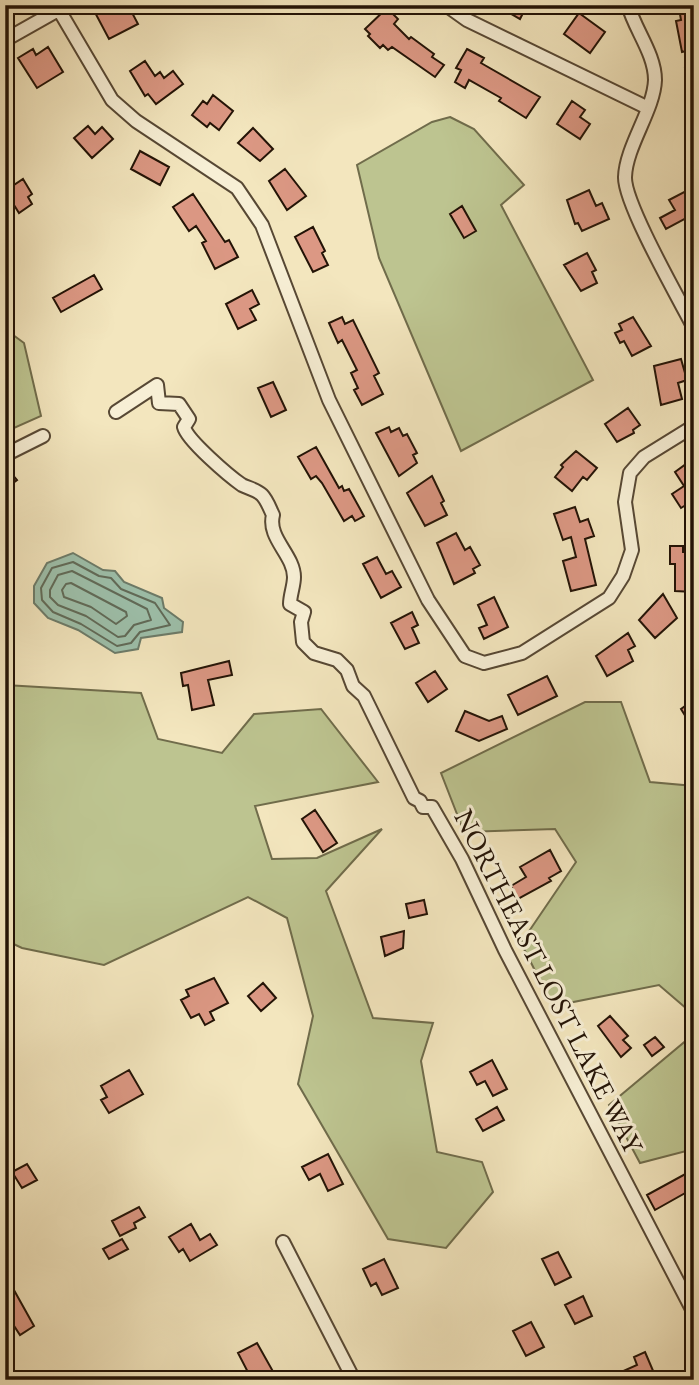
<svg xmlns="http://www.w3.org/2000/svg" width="699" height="1385" font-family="'EB Garamond',serif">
<rect width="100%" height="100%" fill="#f3e6be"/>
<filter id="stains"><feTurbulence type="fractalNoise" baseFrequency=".00286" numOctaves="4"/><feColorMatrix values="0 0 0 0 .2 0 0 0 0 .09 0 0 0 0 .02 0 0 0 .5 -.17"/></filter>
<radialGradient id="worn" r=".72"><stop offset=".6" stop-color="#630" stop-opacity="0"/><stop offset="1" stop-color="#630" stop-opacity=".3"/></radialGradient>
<path fill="#bdc490" stroke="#706c4b" stroke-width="2" d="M450 117 474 129 524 185 501 205 593 380 461 451 379 258 357 165 432 122Z
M5 329 24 343 41 416 5 432Z
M5 685 141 693 158 739 222 753 254 714 321 709 378 782 255 806 272 859 317 858 382 829 326 891 373 1018 433 1023 421 1061 437 1152 482 1162 493 1192 446 1248 388 1239 298 1084 313 1016 287 918 248 897 104 965 22 948 5 940Z
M585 702H621L650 782 694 786V1015L659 985 553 1006 521 943 576 862 555 829 464 832 441 773Z
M694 1034V1149L640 1163 609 1105Z"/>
<path fill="#9dc0ab" stroke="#6c7b69" stroke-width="2" d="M73 553 103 570 115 571 124 582 162 598 164 608 183 622 182 632 141 638 138 649 115 653 78 630 48 618 34 603V586L47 563Z"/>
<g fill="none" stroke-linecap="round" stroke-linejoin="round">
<path stroke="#606a58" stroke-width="2" d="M73 562 99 576 111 578 121 589 155 603 170 625 140 632 131 643 117 646 81 624 53 612 42 600 41 588 52 568Z
M72 571 147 609 151 620 134 625 125 636 118 637 86 616 58 605 50 597V590L58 575Z
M71 583 126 612 127 616 116 624 91 607 64 597 62 590 66 584Z"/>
</g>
<path fill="#dc9884" stroke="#231306" stroke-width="2" d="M91 5H128L138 24 109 39Z
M496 5H527L520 19Z
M387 8 398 19 394 24 409 39 411 37 434 54 432 57 444 65 435 77 392 47 388 50 383 45 380 48 368 36 370 34 365 29Z
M694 11V49L682 52 676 21 681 20 680 14Z
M579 13 605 32 590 53 564 34Z
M48 47 63 72 37 88 18 58 33 49 36 55Z
M467 49 484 58 481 63 540 97 526 118 499 101 501 98 469 80 465 88 455 82 461 70 456 68Z
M145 61 155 76 160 72 164 78 173 71 183 84 156 104 148 94 145 96 130 71Z
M694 67V96H688L685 68Z
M213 95 233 111 219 130 210 123 207 127 192 115 203 101 207 104Z
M572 101 585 110 580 117 590 124 580 139 557 124Z
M88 126 95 134 102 127 113 139 92 158 74 138Z
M253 128 273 149 260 161 238 143Z
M140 151 169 167 160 185 131 169Z
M285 169 306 196 287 210 269 181Z
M23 179 32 194 28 197 32 204 19 213 14 205 5 210V191Z
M589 190 596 206 602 203 609 219 582 231 578 223 575 224 567 200Z
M688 190 694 200V214L666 229 660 218 675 210 669 200Z
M193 194 225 242 229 240 238 257 215 269 202 243 206 241 196 226 189 231 173 207Z
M462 206 476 231 464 238 450 214Z
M313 227 325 251 322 253 328 265 313 272 295 237Z
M587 253 596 270 592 272 597 283 581 291 564 265Z
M94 275 102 289 61 312 53 298Z
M252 290 259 304 250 309 256 320 238 329 226 304Z
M342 317 345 324 353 320 379 373 374 376 383 394 362 405 354 390 358 388 351 373 357 370 342 340 338 343 329 323Z
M633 317 651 346 632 356 624 341 620 343 615 333 622 330 619 324Z
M681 359 687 380 678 383 682 399 661 405 654 366Z
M273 382 286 410 271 417 258 388Z
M628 408 640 425 633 430 634 433 617 442 605 424Z
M389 427 391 432 399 428 403 436 407 434 417 453 413 455 417 463 399 476 376 433Z
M316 447 339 488 342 486 344 491 349 489 364 516 355 521 352 516 344 521 322 483 316 476 311 479 298 457Z
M576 451 597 468 587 480 583 477 572 491 555 477 563 467 561 465Z
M686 464 694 476V500L681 508 672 494 684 486 675 472Z
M5 466 17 480 5 489Z
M432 476 444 501 441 503 447 515 425 526 407 493Z
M575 507 580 522 588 519 594 536 585 539 596 585 571 591 563 561 576 557 571 537 563 540 554 514Z
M456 533 465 550 470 547 480 565 473 569 475 573 454 584 437 543Z
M670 546H683V552H694V592L675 591V564H670Z
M377 557 386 574 392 571 401 587 381 598 363 564Z
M663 594 677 618 655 638 639 620Z
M494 597 508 627 484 639 479 628 487 625 478 605Z
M412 612 418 625 412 628 419 643 405 649 391 623Z
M628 633 635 646 628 650 633 661 607 676 596 656Z
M229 661 232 675 208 680 214 705 192 710 188 685 183 686 181 673Z
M435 671 447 689 428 702 416 683Z
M547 676 557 696 518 715 508 695Z
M688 704 694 712V730L681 709Z
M465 711 489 721 502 716 507 729 479 741 456 731Z
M315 810 337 843 323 852 302 819Z
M550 850 561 871 549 878 551 881 518 899 511 886 526 877 520 867Z
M424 900 427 914 409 918 406 904Z
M404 931 403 948 385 956 381 937Z
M214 978 228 1003 210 1012 214 1020 205 1025 199 1014 191 1018 181 1000 189 996 186 990Z
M263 983 276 998 261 1011 248 996Z
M610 1016 628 1036 623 1040 631 1048 621 1057 598 1026Z
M655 1037 664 1047 652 1056 644 1045Z
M492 1060 507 1089 493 1096 485 1081 477 1085 470 1072Z
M129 1070 143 1094 109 1113 101 1100 107 1097 101 1086Z
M497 1107 504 1120 483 1131 476 1119Z
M328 1154 343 1184 328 1191 320 1174 309 1180 302 1167Z
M27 1164 37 1180 22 1188 12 1172Z
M689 1172 694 1188 655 1210 647 1195Z
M139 1207 145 1217 134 1223 136 1228 120 1236 112 1221Z
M191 1224 200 1240 210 1234 217 1245 190 1261 183 1249 179 1252 169 1237Z
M122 1239 128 1249 109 1259 103 1249Z
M558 1252 571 1277 555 1285 542 1259Z
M384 1259 398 1288 382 1295 376 1283 371 1286 363 1269Z
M5 1274 34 1326 20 1335 5 1312Z
M583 1296 592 1316 575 1324 565 1305Z
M531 1322 544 1347 526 1356 513 1331Z
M257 1343 275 1375 266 1380H252L238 1353Z
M645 1352 654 1373 638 1380H624L621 1372 637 1365 634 1357Z"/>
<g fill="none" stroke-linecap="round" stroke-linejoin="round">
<defs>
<path id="minor" d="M446 5 467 20 646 107
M628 5C635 30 655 54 655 80 654 110 626 146 625 177 624 203 679 299 694 328
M59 10 112 100 136 121 237 188 262 225 329 400 428 600 465 656 484 663 522 653 609 598 623 576 632 550 625 502 630 473 644 457 694 426
M5 40 67 5
M116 412 157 385 159 403 179 404 189 419 184 427C187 440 229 476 242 485 248 488 257 490 262 495 267 500 270 509 273 515 267 538 294 555 294 577 294 586 290 595 290 604L304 612 301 622 303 642 314 653 337 660 347 670 353 686 364 696 414 798 420 801 423 807H432L462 859 505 950 694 1313
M5 455 43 436
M283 1242 354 1380"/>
</defs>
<use href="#minor" stroke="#574834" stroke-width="16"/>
<use href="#minor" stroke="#f7efd5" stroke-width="12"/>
</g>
<g text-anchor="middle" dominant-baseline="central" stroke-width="6" stroke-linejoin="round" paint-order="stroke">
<g font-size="28" fill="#231306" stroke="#f7efd5">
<text transform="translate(549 981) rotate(63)">NORTHEAST LOST LAKE WAY</text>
</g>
</g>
<rect width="699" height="1385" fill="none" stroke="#f3e6be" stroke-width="28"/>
<rect x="7" y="7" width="685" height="1371" fill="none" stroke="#231306" stroke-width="3.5"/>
<rect x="14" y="14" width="671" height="1357" fill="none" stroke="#231306" stroke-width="2"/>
<rect width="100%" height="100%" filter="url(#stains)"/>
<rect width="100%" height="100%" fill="url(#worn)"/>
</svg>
